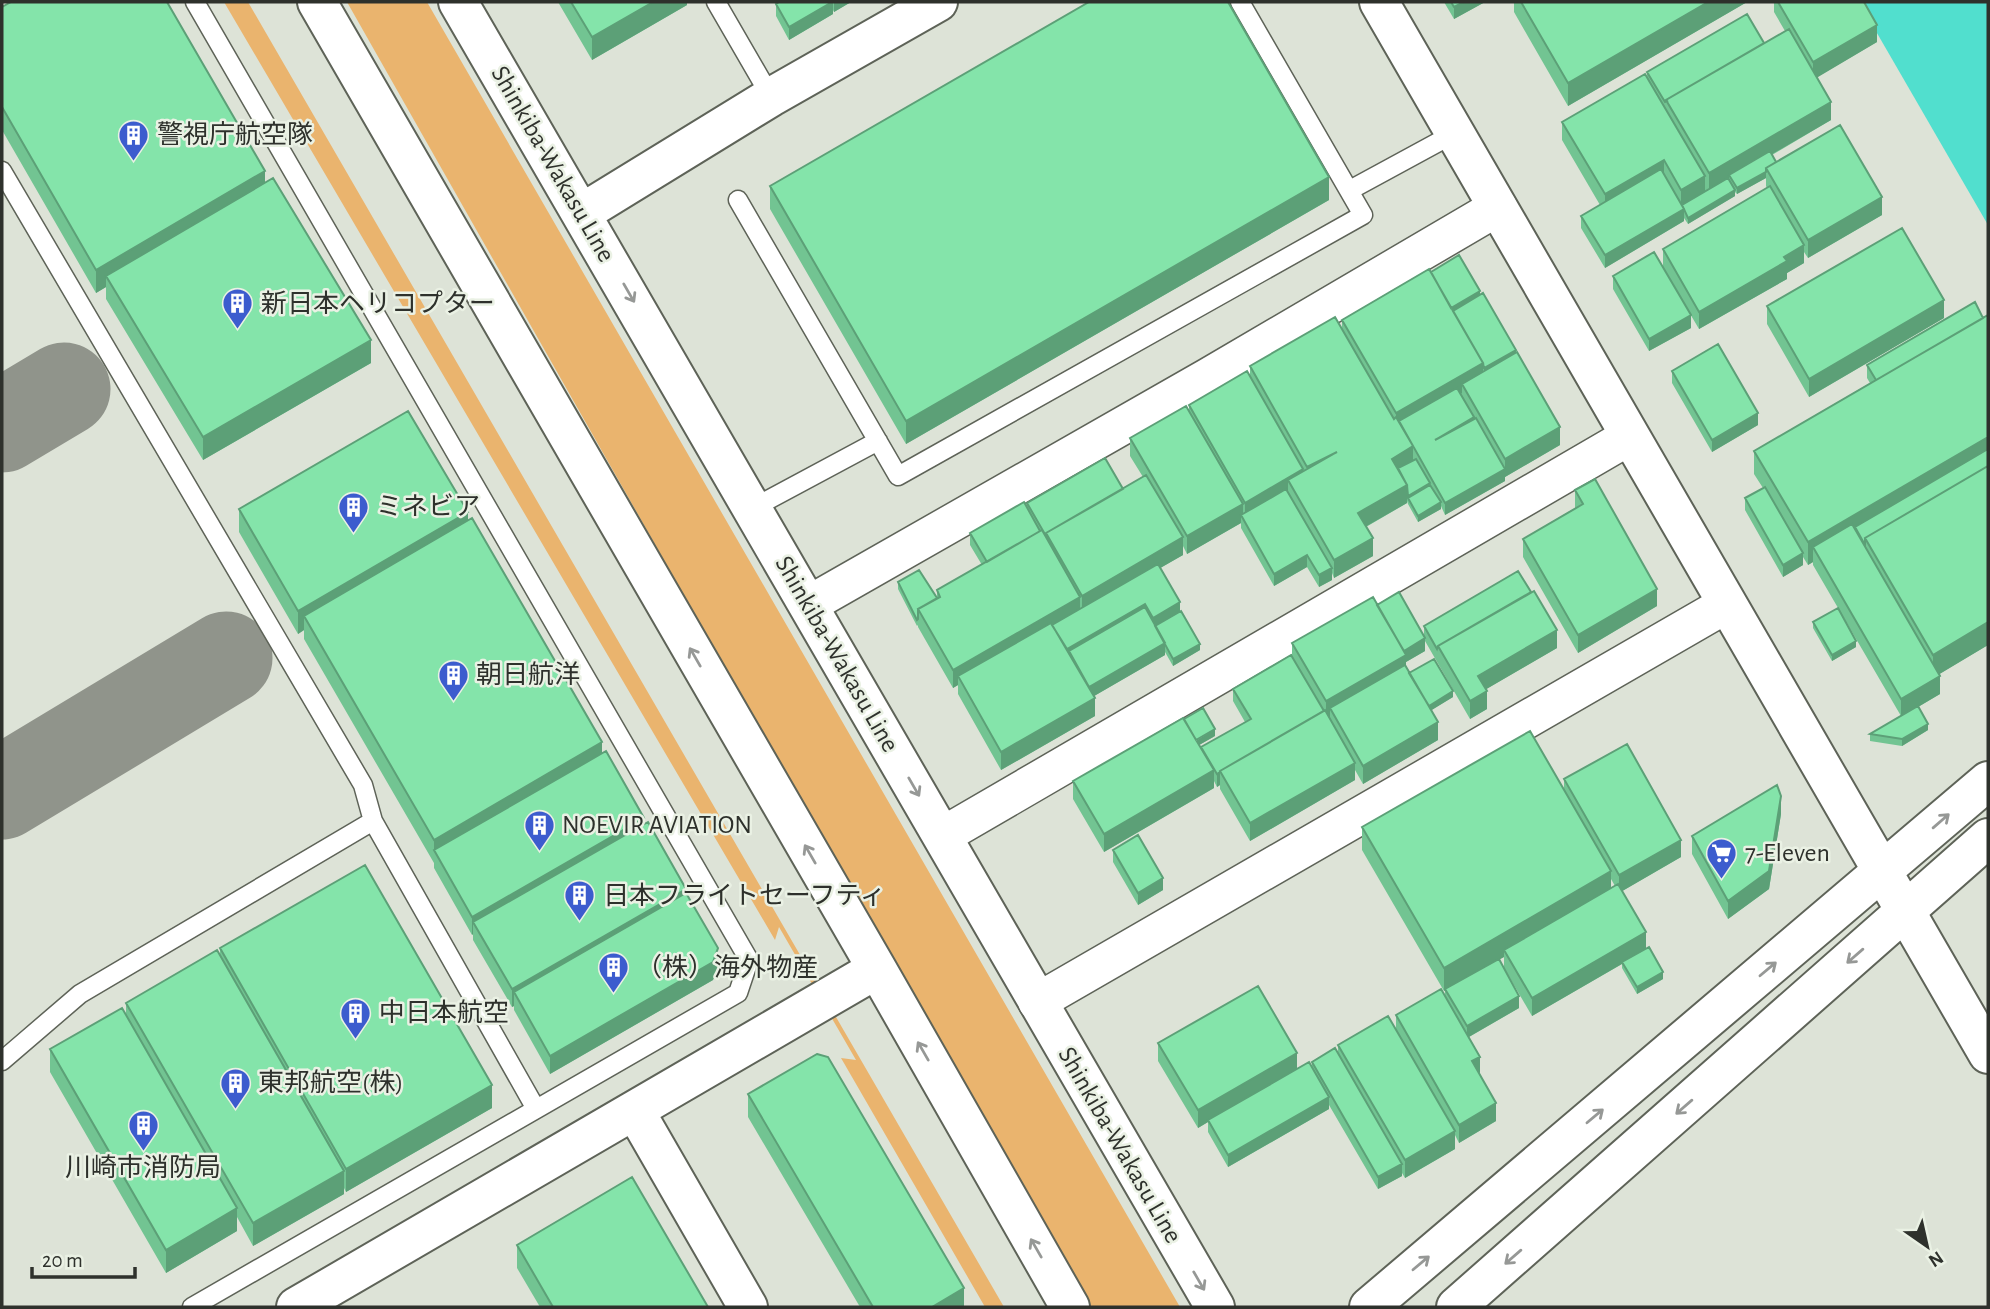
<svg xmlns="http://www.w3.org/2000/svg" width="1990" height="1309" font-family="'Alegreya Sans','Noto Sans JP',sans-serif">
<rect width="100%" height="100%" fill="#dde3d7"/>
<path fill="#eab46e" d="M224 2H248L1004 1307H985L841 1058 856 1060 779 927 775 940Z
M347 2H427L1180 1307H1091L984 1124Z"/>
<path fill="#51dfce" d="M1859 2H1988V225Z"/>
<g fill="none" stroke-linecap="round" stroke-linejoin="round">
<path stroke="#90948b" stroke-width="93" d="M2 426 64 389
M2 793 226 658"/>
<defs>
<path id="service" d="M716 2 771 97
M2 171 363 785 373 821 80 994 2 1061
M1350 190 1455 133
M738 200 898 476 1363 215 1240 2
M753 508 878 441
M373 821 536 1109
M192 1307 738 993 749 960 195 2"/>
<path id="minor" d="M808 605 1208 377 1498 207
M942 836 1630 436
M1037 1002 1727 604"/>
<path id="tertiary" d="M317 2 877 969 1070 1307
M458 2 1215 1307
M1379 2 1988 1054
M582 213 771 97 938 2
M635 1111 748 1307
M296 1307 877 969
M1369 1307 1988 781
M1456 1307 1988 838"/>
</defs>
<use href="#service" stroke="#5e6358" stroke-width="21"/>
<use href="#minor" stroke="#5e6358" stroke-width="40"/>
<use href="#tertiary" stroke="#5e6358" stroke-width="42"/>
<use href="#service" stroke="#fff" stroke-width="18"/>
<use href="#minor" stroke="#fff" stroke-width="37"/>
<use href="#tertiary" stroke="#fff" stroke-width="38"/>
</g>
<path fill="#72c492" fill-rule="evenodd" d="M558 2H687V5L592 60Z
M779 2H851L834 12 833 10V14L789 40 776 16V4Z
M1444 2H1485L1454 19Z
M1514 2H1747L1568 106 1514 12Z
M1774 2H1864L1877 42 1817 77 1831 120 1772 155 1776 162 1882 215 1808 258 1804 252V263L1787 273V279L1699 329 1663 268 1691 328 1649 351 1613 289V276L1663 267V249L1767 188 1766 186V178L1737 194 1735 192V196L1688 224 1684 218V221L1605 268 1581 228V216L1600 205 1562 140V122L1647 77V72L1764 43 1785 31 1774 12Z
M2 7 265 182 371 363 203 460 106 299V287L96 293 2 130Z
M770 186 1329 200 906 444 770 209Z
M1431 272 1480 295 1516 353 1560 445 1505 477V481L1445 515 1441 506V509L1418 522 1408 504 1407 501V503L1366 527 1373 556 1334 578 1332 573V580L1319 587 1307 567 1274 586 1241 528V523L1187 554 1183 546V555L1160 568 1180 612 1200 650 1173 666 1165 652V655L1094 696 1095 716 1001 770 958 694V685L953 688 918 627V625L917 626 898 589V582L937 598V590L982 565 970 545V533L1027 507V503L1123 489 1143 477 1130 456V438L1189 411V405L1250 376V366L1342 328V320Z
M1975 302 1988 645 1939 674 1940 694 1918 707 1928 730 1902 746 1870 741V734L1901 716 1813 565V562L1808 565 1803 557V565L1783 577 1745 510V498L1763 488 1754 474V451L1870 383 1867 378V365Z
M1767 306 1944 318 1809 397 1767 324Z
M1672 371 1758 425 1712 452 1672 383Z
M1575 490 1657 606 1578 653 1523 557V539L1575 508Z
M239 509 468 521 602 754 686 893 718 966 713 980 550 1074 514 1010V1006L512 1007 473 940V934L472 935 434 868V863L304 639V630L298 634 239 532Z
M1377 605 1424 635V626L1557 648 1486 689 1487 709 1470 719 1425 641V651L1406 662V667L1409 673 1453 697 1431 710 1438 740 1363 784 1355 770V780L1250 841 1220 789V785L1217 787 1214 781V788L1104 852 1073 799V781L1215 736 1199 745 1201 748 1245 722 1233 701V689L1292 657V643Z
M1813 622 1856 647 1832 661 1813 628Z
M1564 779 1681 857 1622 891 1646 949 1663 979 1637 994 1622 968V964L1532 1016 1504 968V957L1499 959 1519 1008 1469 1037 1480 1075 1496 1121 1459 1143 1455 1135V1149L1405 1178 1402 1173V1176L1378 1189 1329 1105V1109L1228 1167 1208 1132V1122L1198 1128 1158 1061V1043L1297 1069 1312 1067V1062L1338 1054V1045L1396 1028V1015L1445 996V990L1444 991 1362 850V827L1564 791ZM1611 879 1615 886 1611 888Z
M1781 814 1769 889 1728 919 1692 854V836Z
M1113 850 1163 890 1138 905 1113 862Z
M220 948 492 1108 346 1192 344 1188V1194L253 1246 237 1217V1231L166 1273 50 1072V1049L126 1016V1003L220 955Z
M748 1094 964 1307H860L748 1117Z
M517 1245 708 1307H540L517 1268Z"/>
<path fill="#5ca077" d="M653 2H687V5L592 60V37Z
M833 2V14L789 40V27Z
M834 2H851L834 12Z
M1464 2H1485L1454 19V7Z
M1708 2H1747L1568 106V83Z
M1877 25V42L1813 80V62Z
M1831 102V120L1731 178 1729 175V179L1709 191V173Z
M1664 160V177L1605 212V194Z
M265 171V194L106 276V287L96 293V270Z
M1766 172V178L1737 194V188Z
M1705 176V194L1681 208V190Z
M1329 177V200L906 444V421Z
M1735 190V196L1688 224V218Z
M1882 197V215L1808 258V240Z
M1684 209V221L1605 268V255Z
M1804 245V263L1787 273V279L1699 329V312Z
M1480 291V303L1455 318 1451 308Z
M1944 300V318L1809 397V379Z
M1691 315V328L1649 351V339Z
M371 340V363L203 460V437Z
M1516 350V362L1484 380V368Z
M1483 363V381L1462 384V393L1396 431V413Z
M1758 413V425L1712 452V440Z
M1560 427V445L1505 477V481L1445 515V503L1505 469V459Z
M1988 437V460L1855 527V538L1813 547V562L1808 565V542Z
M1413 446V464L1396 474 1392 459Z
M1303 469V487L1288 480V496L1245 521V503Z
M1430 483V489L1408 498V496Z
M1407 485V503L1358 531V513Z
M1441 502V509L1418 522V516Z
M1243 504V519L1241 515V523L1187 554V536Z
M468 512V535L304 616V630L298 634V611Z
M1183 537V555L1082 613V596Z
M1373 538V556L1334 578V560Z
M1803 553V565L1783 577V565Z
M1307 555V567L1274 586V574Z
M1332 568V580L1319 587V575Z
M1657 589V606L1578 653V635Z
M1080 597V615L958 676V685L953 688V670Z
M1180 602V614L1153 630V618Z
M1145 604V617L1069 651V660L1065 650Z
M1988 622V645L1933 678V655Z
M1557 630V648L1478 694V676Z
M1425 638V651L1406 662V673L1330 708V717L1326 719V701Z
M1856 641V647L1832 661V655Z
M1165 643V655L1089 699V687Z
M1200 644V650L1173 666V659Z
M1940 676V694L1901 717V699Z
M1453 691V697L1427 713V707Z
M1487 691V709L1470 719V701Z
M1095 698V716L1001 770V752Z
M1438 722V740L1363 784V766Z
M1928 724V730L1902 746V739Z
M1215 729V736L1194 748V742Z
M602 742V765L434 850V840Z
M1355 763V780L1250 841V823Z
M1214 770V788L1104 852V834Z
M1220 773V785L1217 787V774Z
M1781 796V814L1769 889 1728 919V901Z
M644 818V836L473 922V934L472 935V917Z
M1681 840V857L1619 893V875Z
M1611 871V894L1504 950V957L1444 991V968Z
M1163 878V890L1138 905V893Z
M686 889V907L514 992V1006L512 1007V989Z
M1646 932V950L1532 1016V998Z
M718 948V966L713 980 550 1074V1056Z
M1663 972V979L1637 994V987Z
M1519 996V1008L1467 1038V1026Z
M1297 1053V1071L1208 1120V1122L1198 1128V1110Z
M1480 1057V1074L1472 1061Z
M492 1085V1108L346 1192V1169Z
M1329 1097V1109L1228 1167V1155Z
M1496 1103V1121L1459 1143V1125Z
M1455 1131V1149L1405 1178V1160Z
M1402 1164V1176L1378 1189V1177Z
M344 1171V1194L253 1246V1223Z
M237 1208V1231L166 1273V1250Z
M964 1288V1307H932Z"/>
<path fill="#84e4aa" stroke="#5ca077" stroke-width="2" d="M11 2H167L265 171 96 270 2 107V7Z
M571 2H653L592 37Z
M779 2H832L789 27 776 4Z
M1089 2H1228L1329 177 906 421 770 186Z
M1451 2H1464L1454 7Z
M1521 2H1708L1568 83Z
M1778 2H1864L1877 25 1813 62Z
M1747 14 1764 43 1666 100 1667 101 1665 102 1647 72Z
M1789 29 1831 102 1709 173 1666 100Z
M1645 74 1705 176 1681 190 1664 160 1605 194 1562 122Z
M1840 125 1882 197 1808 240 1766 168Z
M1770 151 1776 162 1766 168V172L1737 188 1729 175Z
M1661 169 1684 209 1605 255 1581 216Z
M273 178 371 340 203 437 106 276Z
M1728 178 1735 190 1688 218 1682 205Z
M1770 186 1804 245 1784 257 1787 261 1699 312 1663 249Z
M1902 228 1944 300 1809 379 1767 306Z
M1654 252 1691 315 1649 339 1613 276Z
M1459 255 1480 291 1451 308 1431 272Z
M1429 269 1483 363 1396 413 1342 320Z
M1483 293 1516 350 1484 368 1483 363 1453 311Z
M1975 302 1983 318 1876 380 1867 365Z
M1988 315V437L1808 542 1754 451Z
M1335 317 1394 419 1396 417 1413 446 1392 459 1407 485 1358 513 1373 538 1334 560 1288 480 1337 452 1307 467 1250 366Z
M1718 344 1758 413 1712 440 1672 371Z
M1517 352 1560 427 1505 459 1462 384Z
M1247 371 1303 469 1245 503 1189 405Z
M1457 388 1474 417 1435 440 1476 418 1505 469 1445 503 1399 421Z
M1186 406 1243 504 1187 536 1130 438Z
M408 411 468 512 298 611 239 509Z
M1988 449V466L1865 538V545L1855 527Z
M1105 458 1123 489 1046 533V536L1027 503Z
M1416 459 1430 483 1408 496 1407 485 1398 468Z
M1988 466V622L1933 655 1865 538Z
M1146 475 1183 537 1082 596 1046 533Z
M1595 479 1657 589 1578 635 1523 539 1583 504 1575 490Z
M1430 485 1441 502 1418 516 1408 498Z
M1765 487 1803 553 1783 565 1745 498Z
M1286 489 1332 568 1319 575 1307 555 1274 574 1241 515Z
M1024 502 1040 531 987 562 970 533Z
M472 518 602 742 434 840 304 616Z
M1852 524 1940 676 1901 699 1813 547Z
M1042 530 1080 597 953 670 918 609 940 597 937 590Z
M1158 564 1180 602 1153 618 1145 604 1067 649 1052 625Z
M919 570 937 598 918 609V619L917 620 898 582Z
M1518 571 1531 592 1438 646 1437 649 1424 626Z
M1534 591 1557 630 1478 676 1487 691 1470 701 1438 646Z
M1399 592 1425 638 1404 651 1377 605Z
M1373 597 1406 655 1326 701 1292 643Z
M1145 607 1165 643 1089 687 1069 651Z
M1838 608 1856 641 1832 655 1813 622Z
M1181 611 1200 644 1173 659 1155 626Z
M1051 623 1095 698 1001 752 958 676Z
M1291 655 1324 711 1220 771V772L1217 774 1201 747 1251 719 1233 689Z
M1434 659 1453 691 1429 706 1409 673Z
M1405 665 1438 722 1363 766 1330 708Z
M1918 706 1928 724 1902 739 1870 734Z
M1203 708 1215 729 1196 740 1184 719Z
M1325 710 1355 763 1250 823 1220 771Z
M1183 718 1214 770 1104 834 1073 781Z
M1530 731 1611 871 1444 968 1362 827Z
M1627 744 1681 840 1619 875 1564 779Z
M606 751 644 818 472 917 434 850Z
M1777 785 1781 796 1769 871 1728 901 1692 836Z
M648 822 686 889 512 989 473 922Z
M1138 835 1163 878 1138 893 1113 850Z
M365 865 492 1085 346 1169 220 948Z
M1618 884 1646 932 1532 998 1504 950Z
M686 893 718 948 713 962 550 1056 514 992Z
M1649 947 1663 972 1637 987 1622 962Z
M217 950 344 1171 253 1223 126 1003Z
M1499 959 1519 996 1467 1026 1445 989Z
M1258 986 1297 1053 1198 1110 1158 1043Z
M1441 989 1480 1057 1472 1061 1496 1103 1459 1125 1396 1015Z
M122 1008 237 1208 166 1250 50 1049Z
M1388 1016 1455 1131 1405 1160 1338 1045Z
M1335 1048 1402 1164 1378 1177 1312 1062Z
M817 1054 828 1057 964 1288 932 1307H873L748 1094Z
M1309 1062 1329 1097 1228 1155 1208 1120Z
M632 1177 708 1307H553L517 1245Z"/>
<defs><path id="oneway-shaft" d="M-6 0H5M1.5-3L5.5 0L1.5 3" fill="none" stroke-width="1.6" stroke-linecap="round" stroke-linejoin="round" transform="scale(1.75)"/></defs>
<g stroke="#969896">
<use href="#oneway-shaft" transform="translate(629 293) rotate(60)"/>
<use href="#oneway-shaft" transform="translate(695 657) rotate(-120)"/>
<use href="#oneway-shaft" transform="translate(914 787) rotate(60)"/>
<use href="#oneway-shaft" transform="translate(1941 821) rotate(-41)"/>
<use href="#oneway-shaft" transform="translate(810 854) rotate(-120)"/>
<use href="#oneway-shaft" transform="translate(1855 956) rotate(139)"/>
<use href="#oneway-shaft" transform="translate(1768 969) rotate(-40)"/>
<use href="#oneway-shaft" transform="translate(923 1051) rotate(-120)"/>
<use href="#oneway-shaft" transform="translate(1684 1107) rotate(139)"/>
<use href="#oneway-shaft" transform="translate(1595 1116) rotate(-40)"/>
<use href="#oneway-shaft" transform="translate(1036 1248) rotate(-120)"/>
<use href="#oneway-shaft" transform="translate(1513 1257) rotate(139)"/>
<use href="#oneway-shaft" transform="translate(1421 1263) rotate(-40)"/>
<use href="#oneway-shaft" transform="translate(1199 1281) rotate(60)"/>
</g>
<defs>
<symbol id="building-pin" viewBox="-11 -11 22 30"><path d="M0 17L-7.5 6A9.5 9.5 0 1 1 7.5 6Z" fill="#3c5cce" stroke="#eaf1e4"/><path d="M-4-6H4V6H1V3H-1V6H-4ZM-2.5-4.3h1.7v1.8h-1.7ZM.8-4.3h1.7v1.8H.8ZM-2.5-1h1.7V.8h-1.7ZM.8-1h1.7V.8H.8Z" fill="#fff"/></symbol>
<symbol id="supermarket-pin" viewBox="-11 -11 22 30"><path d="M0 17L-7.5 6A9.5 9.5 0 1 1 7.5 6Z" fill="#3c5cce" stroke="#eaf1e4"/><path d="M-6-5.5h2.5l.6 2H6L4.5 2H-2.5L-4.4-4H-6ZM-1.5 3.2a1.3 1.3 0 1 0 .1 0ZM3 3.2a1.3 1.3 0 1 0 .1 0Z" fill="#fff"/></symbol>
</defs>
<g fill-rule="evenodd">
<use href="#building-pin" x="116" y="118" width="35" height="47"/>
<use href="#building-pin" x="220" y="286" width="35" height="47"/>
<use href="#building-pin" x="336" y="490" width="35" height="47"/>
<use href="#building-pin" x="436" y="658" width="35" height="47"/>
<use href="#building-pin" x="522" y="808" width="35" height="47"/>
<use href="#supermarket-pin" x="1704" y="836" width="35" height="47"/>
<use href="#building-pin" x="562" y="878" width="35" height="47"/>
<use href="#building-pin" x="596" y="950" width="35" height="47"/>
<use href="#building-pin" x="338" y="996" width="35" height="47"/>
<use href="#building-pin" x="218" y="1066" width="35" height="47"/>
<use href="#building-pin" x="126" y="1108" width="35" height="47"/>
</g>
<g text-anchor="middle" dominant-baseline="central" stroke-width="5" stroke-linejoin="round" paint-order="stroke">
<g font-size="26" fill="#2e312c" stroke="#eaf1e4" text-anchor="start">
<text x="157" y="135">警視庁航空隊</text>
<text x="261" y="304">新日本ヘリコプター</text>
<text x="376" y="507">ミネビア</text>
<text x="476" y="675">朝日航洋</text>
<text x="562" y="825">NOEVIR AVIATION</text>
<text x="1745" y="853">7-Eleven</text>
<text x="603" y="896">日本フライトセーフティ</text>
<text x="636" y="968">（株）海外物産</text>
<text x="379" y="1013">中日本航空</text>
<text x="258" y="1083">東邦航空(株)</text>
<text x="143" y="1168" text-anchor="middle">川崎市消防局</text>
</g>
<g font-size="26" fill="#2e312c" stroke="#eaf1e4">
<text transform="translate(553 164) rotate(60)">Shinkiba-Wakasu Line</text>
<text transform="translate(837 654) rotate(60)">Shinkiba-Wakasu Line</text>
<text transform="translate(1120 1145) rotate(60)">Shinkiba-Wakasu Line</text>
</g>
</g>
<rect width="1990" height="1309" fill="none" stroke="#2e312c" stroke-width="7"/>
<g transform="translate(1927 1246) rotate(146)" stroke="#eaf1e4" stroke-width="5" paint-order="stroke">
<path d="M0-5L12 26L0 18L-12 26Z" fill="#2e312c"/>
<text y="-10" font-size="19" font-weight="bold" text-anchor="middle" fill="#2e312c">N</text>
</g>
<path d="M32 1267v10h103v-10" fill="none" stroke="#2e312c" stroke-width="3.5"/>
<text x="42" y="1267" font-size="21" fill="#2e312c" stroke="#eaf1e4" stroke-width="5" paint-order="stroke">20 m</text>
</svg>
